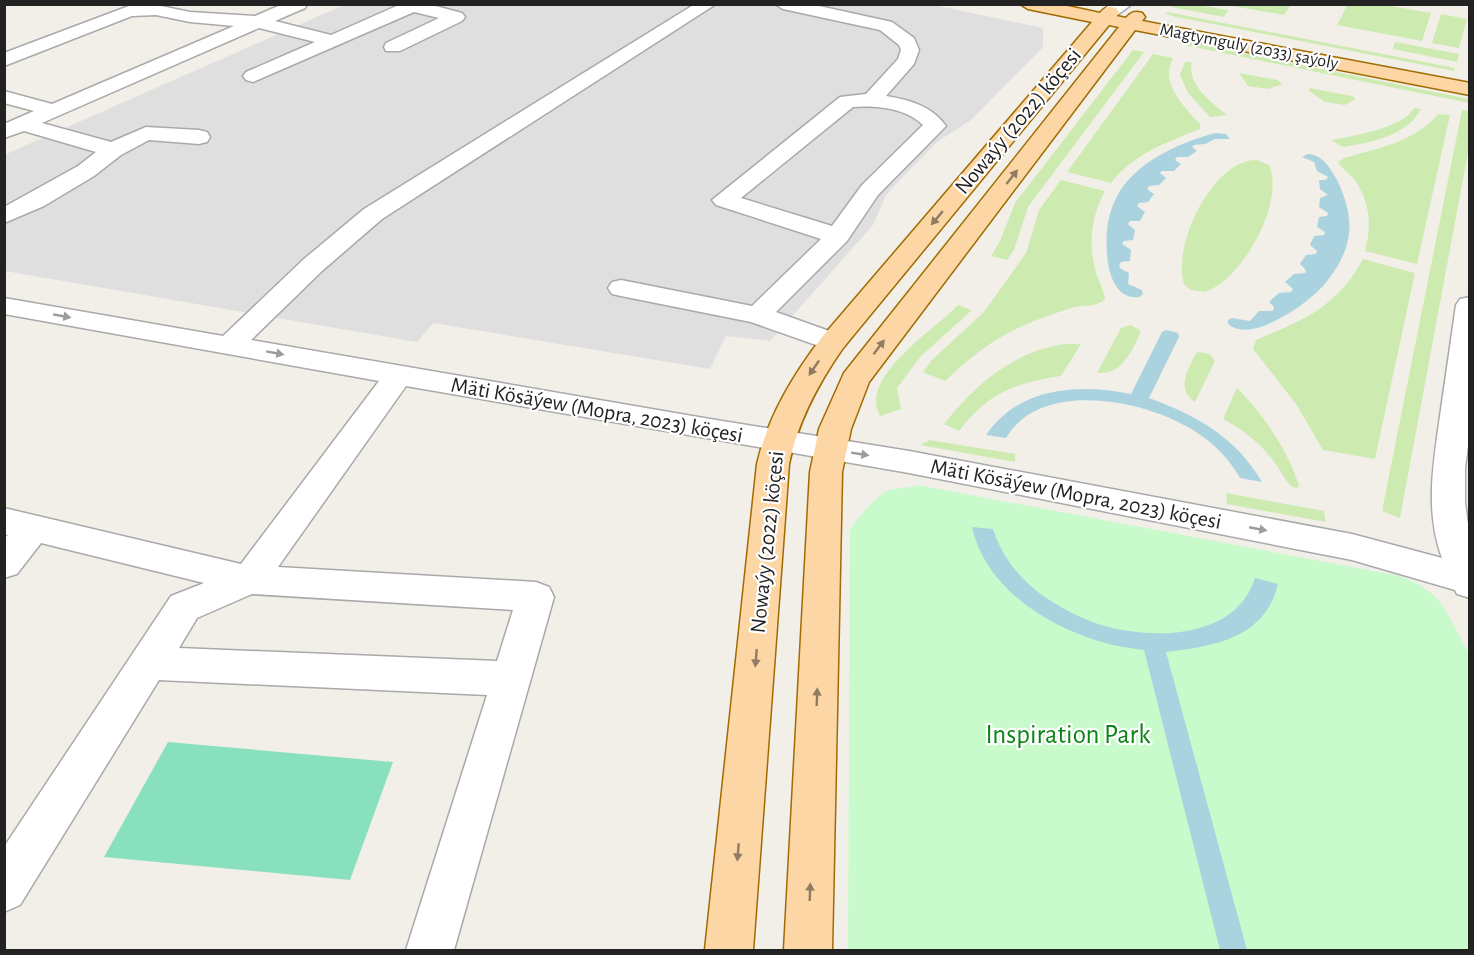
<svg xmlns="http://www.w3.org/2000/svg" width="1474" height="955" font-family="'Alegreya Sans',sans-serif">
<rect width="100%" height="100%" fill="#f2efe9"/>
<path fill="#e0dfdf" d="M929 4 1043 28V47L971 120 937 142 894 186 885 197 873 225 770 341 726 336 710 369 433 323 417 342 5 271 4 155 344 5Z"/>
<path fill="#cdebb0" d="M1348 4 1385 5 1431 13 1422 41 1337 25Z
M1173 5H1197L1228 10 1224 17 1171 7Z
M1227 5H1291L1284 15Z
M1167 12 1455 68 1454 71 1172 16 1166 14Z
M1441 14 1467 19 1459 48 1432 43Z
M1182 41 1469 99V103L1179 44Z
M1395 42 1459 54 1457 62 1393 49Z
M1133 50 1144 52 1028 207 1014 250 1007 260 991 256 1000 241 1015 203Z
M1153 54 1173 58C1159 83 1185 107 1200 124V129C1166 143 1134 153 1111 183L1067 172Z
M1185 62H1192C1186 84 1212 103 1227 115L1210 117 1188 93 1180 75Z
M1239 73 1277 80 1283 84 1268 89 1248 86Z
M1309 88 1352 96 1356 99 1345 105 1325 102 1309 91Z
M1414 108 1421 109C1407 136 1370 143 1343 147L1331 140C1352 136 1404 128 1414 108Z
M1462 110 1469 111V147L1400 518 1382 511Z
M1438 114 1450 115 1417 264 1365 251C1372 225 1370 201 1354 179 1349 173 1342 169 1338 162L1344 158C1378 148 1413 143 1438 114Z
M1257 160 1269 165C1286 202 1241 282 1204 292L1191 290 1184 284C1172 245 1213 159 1257 160Z
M1061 180 1105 191C1091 217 1088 244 1096 273 1099 282 1104 290 1105 299 1098 307 1085 305 1074 307 1061 311 1047 316 1034 321 999 335 972 355 945 381L923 372 932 360 984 312 1026 253 1039 210Z
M1363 259 1415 273 1375 459 1323 450 1296 404 1253 349 1256 340C1304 320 1337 307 1363 259Z
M958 305 972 310 921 356 897 388 901 409 880 416C858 377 936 329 958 305Z
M1130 325 1140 330V334C1131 352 1122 375 1097 373L1121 328Z
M1064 344H1081L1061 376C1015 383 988 393 959 431L944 424C975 385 1012 352 1064 344Z
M1198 352 1210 354 1215 361 1195 402C1176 389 1187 372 1195 355Z
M1237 388C1263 414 1287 449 1299 485L1298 488 1292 487C1285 481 1281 471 1275 463 1261 444 1244 430 1223 419Z
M930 440 1015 454V462L920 445Z
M1226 493 1324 511 1326 522 1227 504Z"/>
<path fill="#c8facc" d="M918 485 1400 576 1418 584 1434 595 1445 609 1469 654V950H848L850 531C852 523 877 496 885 492 893 487 908 489 918 485Z"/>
<path fill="#88e0be" d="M168 742 393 762 350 880 104 857Z"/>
<path fill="#aad3df" d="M1215 133 1226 134 1230 139H1215L1205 144 1194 145 1192 147 1197 151 1188 157H1177L1175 160 1181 164 1174 171H1162L1160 173 1166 178 1159 185 1149 186 1147 189 1154 194 1148 202 1139 203 1137 206 1145 212 1140 221H1130L1128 224 1135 230 1133 240 1124 241 1122 244 1131 250 1130 261 1121 262 1119 266 1121 269 1129 273 1128 284 1142 290 1143 294 1139 297C1106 301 1104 247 1108 223 1110 210 1116 196 1124 185 1147 157 1182 142 1215 133Z
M1308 154C1323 155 1330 168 1337 180 1345 196 1351 215 1349 233 1347 253 1336 271 1323 286 1306 305 1251 344 1228 324V320L1232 318 1250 321 1259 311H1273L1274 307 1269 302 1279 293 1291 292 1293 289 1285 282 1294 274 1305 273 1306 270 1300 264 1306 255 1316 254 1317 251 1310 245 1314 236 1324 235 1325 232 1317 227 1319 217 1327 216 1328 213 1319 207 1320 198 1328 195 1320 189 1319 180H1326L1328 177 1317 171 1314 162 1302 157Z
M1166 330 1178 333 1179 337 1149 398C1196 415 1236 437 1262 482L1240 478C1229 459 1215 444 1196 432 1148 400 1041 378 1006 438L986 435C1019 387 1078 383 1131 394L1162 332Z
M972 527 993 529C1001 554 1017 576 1038 592 1054 604 1072 614 1090 621 1142 641 1235 643 1255 578L1278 584C1265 639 1213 646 1166 652L1247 950H1220L1144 650C1076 644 988 600 972 527Z"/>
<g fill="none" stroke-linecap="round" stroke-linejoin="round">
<defs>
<path id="minor" d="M283 4H307L305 8 275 21 331 35 401 4H428L462 13 465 17 462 21 400 51H386L384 47 386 43 439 18 414 12 253 82 246 80 243 76 246 72 315 42 259 28 42 123 111 142 146 127 199 130 207 132 210 137 207 142 199 144 149 140 121 155 94 176 44 206 4 223V207L78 166 96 152 24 131 4 138V124L34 111 4 103V91L52 104 234 26 190 22 156 15 132 16 4 66V53L129 6 156 5 190 12 255 16Z
M695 4H716L382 219 322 271 251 340 704 418 909 451 1352 534 1442 558C1424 509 1434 460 1441 409 1446 375 1451 340 1456 305L1460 299 1470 297V431L1465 468V503L1470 538V598L1457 594 1455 590 1352 560 909 473 406 386 278 567 536 582 549 587 554 597 454 950H406L487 695 159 680 20 905 4 912V847L171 596 204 583 41 543 17 574 4 578V538L8 535 4 534V508L241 564 379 381 4 314V298L223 336 304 259 364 209ZM252 594 513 610 497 661 179 648 197 618Z
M775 4H810L892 22 914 38 919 50 914 64 886 96C910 100 932 106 946 126L878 195 847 241 776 312 843 336 847 342 843 348 833 351 751 322 621 296 612 294 608 288 612 282 621 280 752 306 821 239 716 205 712 200 840 97 866 94 898 59 901 50 899 45 880 30 783 9ZM853 107C876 105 906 108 923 125L862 185 832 226 741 198Z
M1110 4H1132L1116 16H1104L1101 12Z"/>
<path id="major" d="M1020 4H1058L1100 13C1105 7 1109 6 1116 8L1119 12 1116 16 1126 18C1131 12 1135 11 1142 13L1145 17 1142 21 1470 83V95L1135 30 869 382 851 429 842 472 832 950H784L810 472 819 429 844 373 1119 27 1109 25 843 348C818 384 798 421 789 464L753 950H705L757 464C768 416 793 375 823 336L1092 22 1028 9Z"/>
</defs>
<use href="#minor" stroke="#a9a9a9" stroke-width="3"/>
<use href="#major" stroke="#a06b00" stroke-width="3"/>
<use href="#minor" fill="#fff" fill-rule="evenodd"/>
<use href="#major" fill="#fcd6a4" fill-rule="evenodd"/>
</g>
<defs><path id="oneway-solid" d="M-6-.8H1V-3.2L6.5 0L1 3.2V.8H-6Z" transform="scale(1.5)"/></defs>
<g fill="#8f7c63">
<use href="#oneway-solid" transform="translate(1012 177) rotate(-52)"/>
<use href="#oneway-solid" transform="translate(937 218) rotate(130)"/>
<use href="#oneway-solid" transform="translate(879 347) rotate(-53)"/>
<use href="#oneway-solid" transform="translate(814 368) rotate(124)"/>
<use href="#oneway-solid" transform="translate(756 658) rotate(95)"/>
<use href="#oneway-solid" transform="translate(817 697) rotate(-88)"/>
<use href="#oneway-solid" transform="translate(738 852) rotate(95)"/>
<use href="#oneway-solid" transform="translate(810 892) rotate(-88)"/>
</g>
<g fill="#9c9c9c">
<use href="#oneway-solid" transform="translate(62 316) rotate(10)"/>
<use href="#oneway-solid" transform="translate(275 353) rotate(10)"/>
<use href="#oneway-solid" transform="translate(860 454) rotate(9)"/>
<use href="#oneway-solid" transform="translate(1258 529) rotate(11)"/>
</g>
<g text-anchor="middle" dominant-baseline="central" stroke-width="4.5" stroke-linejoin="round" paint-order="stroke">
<g font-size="18" fill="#222" stroke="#fff">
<text transform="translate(1249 47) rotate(11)">Magtymguly (2033) şaýoly</text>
</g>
<g font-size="22" fill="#222" stroke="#fff">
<text transform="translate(1018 121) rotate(-50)">Nowaýy (2022) köçesi</text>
<text transform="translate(597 410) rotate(10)">Mäti Kösäýew (Mopra, 2023) köçesi</text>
<text transform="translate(1076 494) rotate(11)">Mäti Kösäýew (Mopra, 2023) köçesi</text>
<text transform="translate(767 542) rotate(-84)">Nowaýy (2022) köçesi</text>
</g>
<g font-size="27" fill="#0c8416" stroke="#fff">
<text x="1068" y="734">Inspiration Park</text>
</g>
</g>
<rect width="1474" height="955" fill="none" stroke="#222222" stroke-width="12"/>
</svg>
